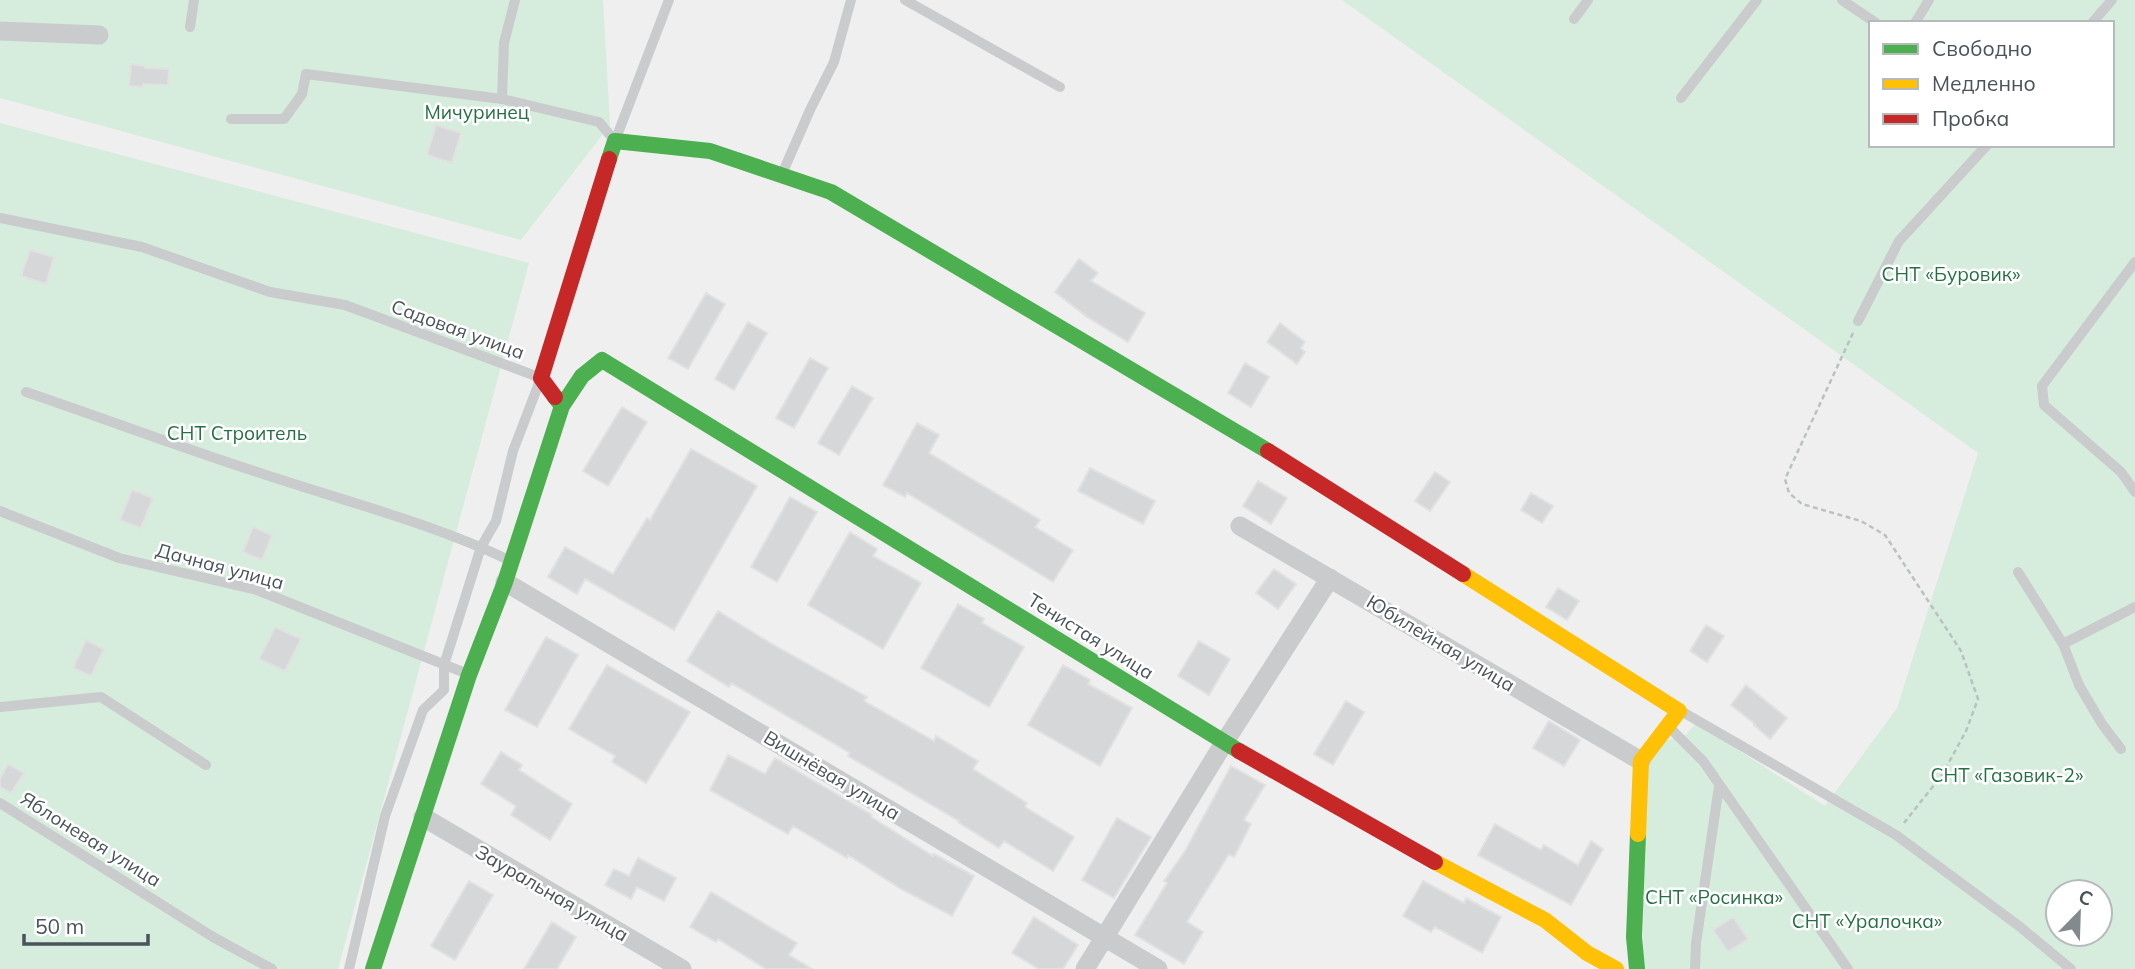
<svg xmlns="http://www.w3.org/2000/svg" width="2135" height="969" font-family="Mulish,sans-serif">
<rect width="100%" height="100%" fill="#efefef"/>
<path fill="#d6ecdd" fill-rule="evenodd" d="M0 0H603L610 125 521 240 0 98Z
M1342 0H2135V969H1643L1644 764 1667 740 1685 736 1696 723 1825 806 1897 708 1978 453ZM1871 23H2112V145H1871ZM2058 892H2100V934H2058Z
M0 123 529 263 338 969H0Z"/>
<path fill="#d5d7d8" stroke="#e1e1e2" stroke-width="2" d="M131 64 145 66V68L169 69 168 85 143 84V87L129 86Z
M436 125 461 133 452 163 427 155Z
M30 250 54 257 46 284 21 276Z
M1079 259 1098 273 1091 281 1145 313 1128 342 1087 317 1055 292Z
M706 293 725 304 688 369 668 358Z
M748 322 767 333 734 390 715 379Z
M1280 323 1305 342 1301 348 1305 352 1297 364 1267 342Z
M810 358 828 368 794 428 776 418Z
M1245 363 1269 377 1251 407 1228 393Z
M852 386 873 398 839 455 818 443Z
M622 407 647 422 608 486 583 471Z
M917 423 939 435 929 453 1040 520 1035 527 1073 550 1053 582 907 493 905 497 883 485Z
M691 449 757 486 674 630 585 579 577 594 548 577 565 547 613 574 647 518 650 520Z
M1090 468 1155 501 1143 524 1078 491Z
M1435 472 1450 482 1430 511 1415 501Z
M1258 481 1287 498 1271 524 1243 506Z
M132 490 153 498 141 528 120 520Z
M1531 493 1553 506 1542 523 1521 510Z
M790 497 817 512 777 582 751 567Z
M253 527 272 535 262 560 243 552Z
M850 532 877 549 873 556 921 583 883 649 808 605Z
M1274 569 1296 584 1278 609 1256 593Z
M1558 588 1579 601 1567 620 1546 607Z
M958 604 984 619 982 623 1024 647 989 707 921 668Z
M718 611 772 644 867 697 864 701 934 741 936 736 978 761 973 769 1027 803 1025 807 1074 837 1053 871 1004 841 999 848 958 822 959 821 848 756 850 753 731 683 729 687 687 661Z
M1706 625 1724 636 1707 662 1690 651Z
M275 627 301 639 285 671 259 659Z
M546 637 578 655 537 727 505 710Z
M86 640 104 649 91 676 73 668Z
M1199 641 1230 659 1209 695 1178 676Z
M607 665 690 712 646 783 612 762 615 756 569 729Z
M1063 665 1090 680 1088 684 1132 708 1100 766 1028 725Z
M1746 685 1787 718 1770 739 1754 725 1755 724 1731 705Z
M1346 701 1364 712 1333 765 1314 754Z
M1549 721 1580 740 1564 766 1533 748Z
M501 752 522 765 519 770 572 804 550 840 511 815 516 806 481 784Z
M728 755 765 774 775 758 872 815 871 817 933 856 934 854 974 876 952 916 901 889 848 855 847 858 793 826 788 834 710 790Z
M8 764 24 773 11 793 0 787V778Z
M1231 766 1265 785 1244 820 1251 824 1234 857 1229 854 1187 922 1203 932 1184 964 1135 935 1167 883 1164 881 1185 851Z
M1117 818 1151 837 1114 898 1082 880Z
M1495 824 1541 850 1544 845 1578 865 1591 841 1603 849 1571 905 1478 855Z
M638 858 676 878 664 901 637 887 631 899 605 885 614 869 629 876Z
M469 881 493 895 455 960 431 946Z
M1423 881 1464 903 1466 898 1501 917 1482 953 1435 927 1431 932 1403 916Z
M711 892 797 943 789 955 812 969H766L718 939 716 942 690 927Z
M1034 917 1078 945 1063 969H1039L1012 953Z
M1733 917 1748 939 1728 952 1713 930Z
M552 922 576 937 557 969H524Z"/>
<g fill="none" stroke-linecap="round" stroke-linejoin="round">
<path stroke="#b8c2be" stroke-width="2.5" stroke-dasharray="5 3.5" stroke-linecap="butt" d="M1853 333 1785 479 1789 493 1802 504 1861 521 1885 535 1961 651 1978 699 1966 731 1942 775 1904 823"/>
<path stroke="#c9cbcd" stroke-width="10" d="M905 0 1060 87
M1842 0 1876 23
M1574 19 1588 0
M1915 23 1929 0
M2092 23 2112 0
M190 27 194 0
M1681 98 1757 0
M502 99 599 122 615 141 669 0
M231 119H284L302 94 306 74 502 99 504 43 515 0
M782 174 810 110 834 62 851 0
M0 218 142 247 270 292 345 305 541 378 513 451 496 521 481 547 444 665V690L423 710 385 816 349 969
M2135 262 2042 386 2044 405 2121 472 2135 492
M1858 321 1899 241 1987 145
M26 392C100 417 174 445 248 469 336 499 427 521 511 561
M0 511 119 558 257 590 468 674
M2018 572 2063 644 2079 685 2102 724 2121 749
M2063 644 2135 607
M0 707 101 697 206 765
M1681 711 1896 835 2019 926 2071 969
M1670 728 1703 761 1848 969
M0 803 213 937 272 969
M1695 969 1696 943 1719 786"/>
<path stroke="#c9cbcd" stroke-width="19" d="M0 31 99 35
M1240 526 1641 761
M505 582 1158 969
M423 817 682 969
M1085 969 1224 743 1330 578"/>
<path stroke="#4caf50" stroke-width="16" d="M609 159 615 141 710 151 831 192 1268 451
M562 406 582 376 602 360 1239 751
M373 969 469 675 505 582 562 406 555 397
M1637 969 1634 937 1638 834"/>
<path stroke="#ffc107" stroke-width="16" d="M1463 574 1679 711 1641 761 1638 834
M1435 862 1545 920 1587 953 1616 969"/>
<path stroke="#c62828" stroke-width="16" d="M555 397 541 378 609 159
M1268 451 1463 574
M1239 751 1435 862"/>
</g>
<g text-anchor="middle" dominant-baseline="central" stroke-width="5" stroke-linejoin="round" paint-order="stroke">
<g font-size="19" fill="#237143" stroke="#fff">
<text x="477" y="112">Мичуринец</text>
<text x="1951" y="274">СНТ «Буровик»</text>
<text x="237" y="433">СНТ Строитель</text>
<text x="2007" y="775">СНТ «Газовик-2»</text>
<text x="1714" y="897">СНТ «Росинка»</text>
<text x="1867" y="921">СНТ «Уралочка»</text>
</g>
<g font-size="19" fill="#495359" stroke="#fff">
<text transform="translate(458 329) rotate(20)">Садовая улица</text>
<text transform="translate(220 566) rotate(15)">Дачная улица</text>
<text transform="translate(1091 636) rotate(32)">Тенистая улица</text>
<text transform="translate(1441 643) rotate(31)">Юбилейная улица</text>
<text transform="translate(832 775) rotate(31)">Вишнёвая улица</text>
<text transform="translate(91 839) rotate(32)">Яблоневая улица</text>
<text transform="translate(552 893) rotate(30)">Зауральная улица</text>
</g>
</g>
<rect x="1869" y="21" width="245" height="126" fill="#ffffff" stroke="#b6babd" stroke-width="2"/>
<rect x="1883" y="44" width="35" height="10" fill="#4caf50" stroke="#b6babd" stroke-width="2"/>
<text x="1932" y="56" font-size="21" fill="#495359">Свободно</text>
<rect x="1883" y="79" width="35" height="10" fill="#ffc107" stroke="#b6babd" stroke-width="2"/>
<text x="1932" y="91" font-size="21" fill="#495359">Медленно</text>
<rect x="1883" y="114" width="35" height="10" fill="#c62828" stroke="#b6babd" stroke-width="2"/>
<text x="1932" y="126" font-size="21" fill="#495359">Пробка</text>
<g transform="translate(2079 913) rotate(23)"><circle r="33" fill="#ffffff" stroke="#b6babd" stroke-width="2"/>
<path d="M0-5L12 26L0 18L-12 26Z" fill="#838a8e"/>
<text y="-10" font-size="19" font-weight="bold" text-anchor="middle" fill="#495359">С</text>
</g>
<path d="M24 934v10h124v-10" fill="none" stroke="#495359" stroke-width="3.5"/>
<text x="35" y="934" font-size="21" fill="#495359" stroke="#ffffff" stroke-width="5" paint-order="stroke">50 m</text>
</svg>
